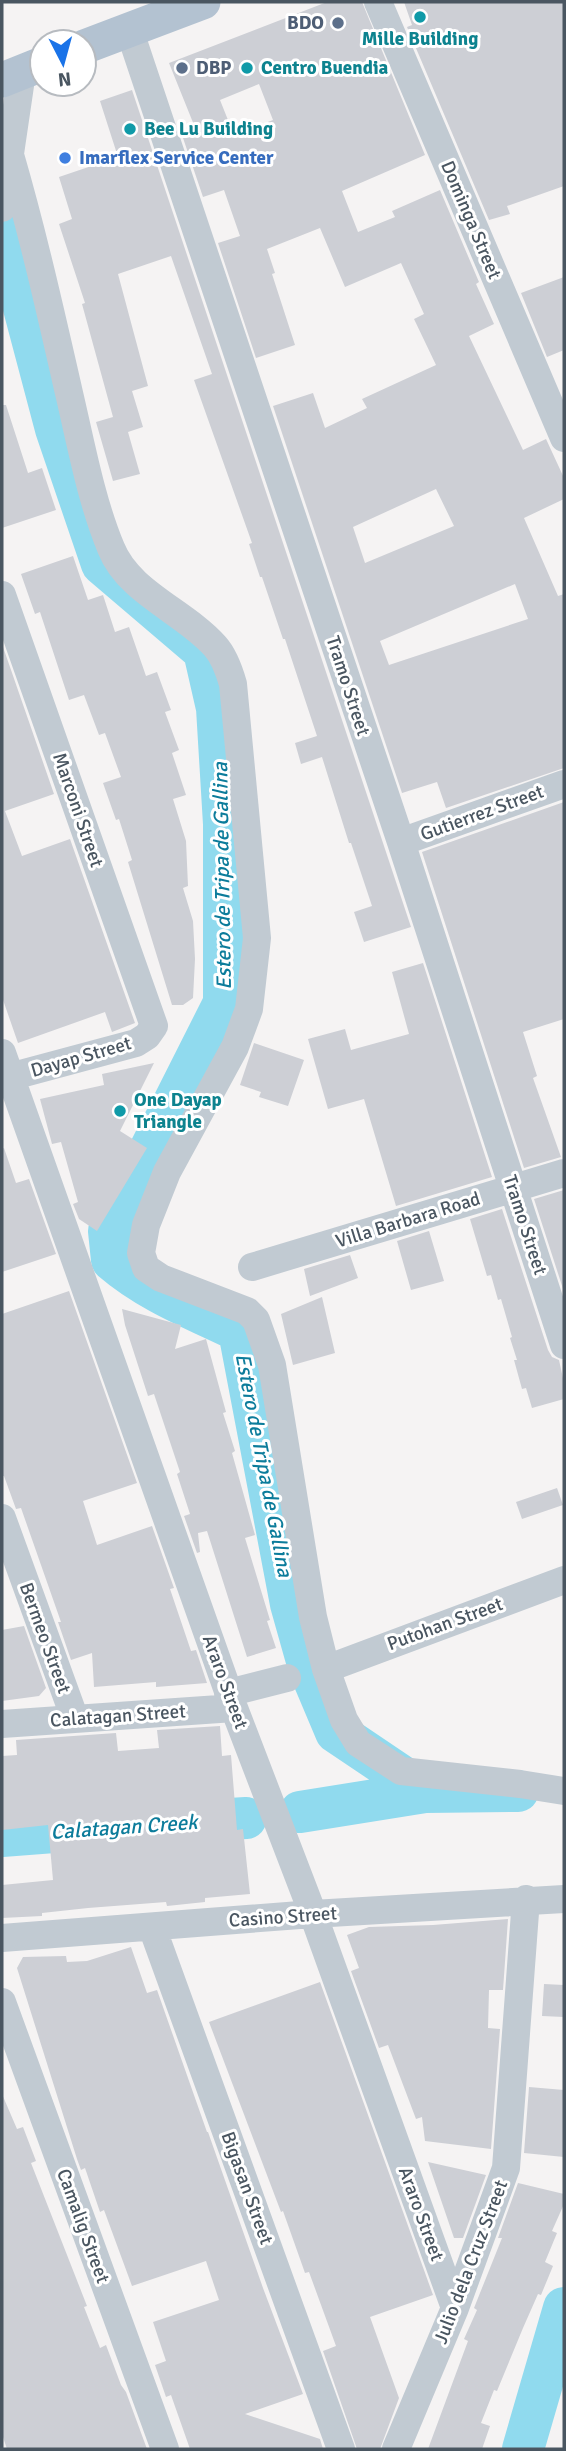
<svg xmlns="http://www.w3.org/2000/svg" width="566" height="2451" font-family="Signika,sans-serif">
<rect width="100%" height="100%" fill="#f5f3f3"/>
<g fill="none" stroke-linecap="round" stroke-linejoin="round">
<path stroke="#90daee" stroke-width="42" d="M2 225 56 429 102 564 204 651 217 708 224 824V1003L109 1231 112 1260C149 1292 196 1310 239 1331L291 1604 309 1668 336 1732 425 1792 518 1791
M300 1812 425 1792
M180 1822 246 1818
M2 1836 106 1828
M523 2449 564 2308"/>
</g>
<path fill="#cdcfd5" fill-rule="evenodd" d="M327 2H362L425 155 342 191 358 232 395 217 392 211 440 190 479 282 476 284 494 324 469 336 523 450 546 439 564 478V499L524 518 558 596 564 594V768L446 808 437 782 402 793 273 406 313 393 325 428 367 408 362 399 436 365 414 319 424 314 401 263 345 287 320 228 267 249 275 273 272 274 295 345 256 358 218 243 240 236 224 190 203 197 182 135 196 130 169 63ZM259 84 273 120 234 135 220 100ZM436 489 454 526 365 563 353 527ZM515 584 528 619 389 665 380 641Z
M404 2H564V186L507 206 510 214 489 220 407 27 412 25Z
M132 90 411 927 364 942 354 912 372 906 351 843H349L322 757 301 764 295 743 317 736 285 639H283L262 577H260L249 544 252 543 194 380 212 374 171 256 118 274 148 386 132 391 143 427 128 432 140 474 113 481 96 422 113 417 82 304 85 303 59 224 72 219 59 177 118 157 100 101Z
M564 277V350L547 357 521 293Z
M2 405H6L28 473 42 468 56 510 2 528Z
M73 556 88 600 103 595 115 632 129 627 146 676 157 672 171 710 165 712 179 750 172 753 186 795 173 799 186 841 188 886 183 888 193 921 195 959 193 998 183 1005H172L128 862 132 860 119 819 116 820 103 783 121 777 105 733 99 735 84 695 69 700 40 612 35 614 21 574Z
M2 644 54 794 5 811 22 856 70 839 135 1023 112 1032 105 1012 18 1043 2 997Z
M564 802V1019L523 1032 537 1076 533 1078 561 1157 524 1168 422 852Z
M423 963 492 1177 396 1206 364 1099 328 1109 308 1039 345 1029 351 1050 409 1034 392 972Z
M254 1043 304 1060 288 1106 259 1097 261 1092 240 1085Z
M154 1063 120 1131 147 1148 97 1231 79 1219 73 1204 78 1202 61 1142 52 1144 40 1099 104 1085 102 1074Z
M4 1148 16 1183 29 1179 56 1254 2 1272V1149Z
M564 1190V1292L534 1199Z
M502 1209 548 1350 552 1357 559 1360 564 1383V1399L532 1408 526 1388 522 1389 514 1360H517L510 1338 512 1337 501 1299 498 1300 491 1275 487 1276 470 1219Z
M429 1231 444 1281 411 1290 397 1241Z
M350 1255 358 1278 310 1296 304 1269Z
M69 1291 137 1483 83 1501 97 1545 152 1526 174 1588 170 1589 191 1651 196 1650 207 1683 156 1687V1682L94 1687 92 1653 71 1660 58 1622H61L21 1508 16 1509 4 1476H2V1314Z
M322 1297 335 1353 293 1365 281 1314Z
M122 1309 181 1325 175 1349 206 1339 226 1412 223 1413 235 1451 232 1453 255 1535 245 1538 270 1620 267 1621 276 1648 247 1657 207 1531 198 1533 200 1552 197 1553 184 1516 190 1514 177 1474 180 1472 154 1394 148 1396 125 1325Z
M557 1488 563 1505 522 1519 516 1502Z
M24 1626 46 1688 39 1696 2 1701V1630Z
M220 1726 222 1756 231 1755 237 1830 243 1829 250 1894 205 1898V1902L167 1906 166 1902 88 1908 42 1913V1916L2 1918V1885L53 1880 48 1825 2 1830V1756L17 1755 16 1740 116 1733 118 1751 159 1748 157 1730Z
M508 1919 503 1990H489L488 2028 500 2029 491 2149 425 2141 422 2117 416 2119 388 2045 379 2048 351 1971 359 1968 347 1935 369 1927 433 1925Z
M131 1947 147 1993 157 1990 207 2132H208L263 2288 303 2394 245 2414 320 2439 323 2449H190L171 2395 166 2397 155 2365 166 2361 153 2322 219 2300 206 2261 132 2286 104 2210 100 2212 85 2168 81 2170 77 2159 17 1968 23 1957 66 1956 67 1962 87 1961Z
M320 1982 433 2295 370 2317 399 2398 380 2449H357L323 2351 336 2346 309 2272 305 2273 283 2211 281 2212 209 2022Z
M544 1984 564 1985V2017L542 2016Z
M529 2087 564 2090V2157L524 2153Z
M2 2094 17 2129 23 2127 36 2161 31 2163 87 2306 84 2307 100 2348 106 2345 121 2385 126 2392 147 2449H7L2 2434Z
M428 2162 486 2175 463 2238H454Z
M518 2183 564 2194V2204L552 2231 557 2233 545 2262 553 2266 541 2295 538 2294 523 2328 497 2391 494 2390 481 2423 490 2426 482 2449H428L468 2341 464 2339 477 2310 474 2308 502 2238H498Z"/>
<g fill="none" stroke-linecap="round" stroke-linejoin="round">
<path stroke="#c1cad2" stroke-width="28" d="M378 2 564 438
M129 29 401 842 564 1345
M10 155C33 234 51 314 69 393 81 444 91 500 111 548 129 593 184 611 215 646 224 656 229 670 233 684L257 938 249 1009 235 1047 167 1172 146 1225 141 1253 146 1268 161 1278 247 1311 256 1320 272 1365 313 1617 326 1669 344 1720 358 1743 401 1771 520 1784 564 1791
M2 208 22 72
M2 595 154 1026 147 1036 136 1043 2 1079
M401 842 564 784
M2 1053 234 1708 313 1914 455 2308
M252 1267 564 1173
M2 1518 75 1719
M326 1669 564 1580
M228 1693 287 1678
M2 1724 234 1708
M152 1927 341 2449
M2 1938 313 1914 564 1899
M2 2002 165 2449
M396 2449 455 2308 506 2168 526 1899"/>
<path stroke="#b3c2d1" stroke-width="35" d="M84 47 203 2
M2 80 42 64"/>
</g>
<g fill="#0f9aa8" stroke="#fff" stroke-width="2.5">
<circle cx="420" cy="17" r="7"/>
<circle cx="247" cy="68" r="7"/>
<circle cx="130" cy="129" r="7"/>
<circle cx="120" cy="1111" r="7"/>
</g>
<g fill="#5c6f8a" stroke="#fff" stroke-width="2.5">
<circle cx="338" cy="23" r="7"/>
<circle cx="182" cy="68" r="7"/>
</g>
<circle fill="#3f7fe0" stroke="#fff" stroke-width="2.5" cx="65" cy="158" r="7"/>
<g text-anchor="middle" dominant-baseline="central" stroke-width="6" stroke-linejoin="round" paint-order="stroke">
<g font-size="19" font-weight="bold" fill="#4e5e75" stroke="#fff" text-anchor="end">
<text x="324" y="23">BDO</text>
<text x="196" y="68" text-anchor="start">DBP</text>
</g>
<g font-size="19" font-weight="bold" fill="#0d838f" stroke="#fff" text-anchor="start">
<text x="420" y="39" text-anchor="middle">Mille Building</text>
<text x="261" y="68">Centro Buendia</text>
<text x="144" y="129">Bee Lu Building</text>
<text x="134" y="1100">One Dayap<tspan x="134" dy="22">Triangle</tspan></text>
</g>
<g font-size="19" font-weight="bold" fill="#366cbe" stroke="#fff" text-anchor="start">
<text x="79" y="158">Imarflex Service Center</text>
</g>
<g font-size="19" fill="#4a5661" stroke="#fff">
<text transform="translate(471 220) rotate(67)">Dominga Street</text>
<text transform="translate(348 686) rotate(72)">Tramo Street</text>
<text transform="translate(78 810) rotate(71)">Marconi Street</text>
<text transform="translate(482 813) rotate(-20)">Gutierrez Street</text>
<text transform="translate(81 1057) rotate(-16)">Dayap Street</text>
<text transform="translate(408 1220) rotate(-17)">Villa Barbara Road</text>
<text transform="translate(525 1225) rotate(72)">Tramo Street</text>
<text transform="translate(445 1624) rotate(-20)">Putohan Street</text>
<text transform="translate(45 1638) rotate(70)">Bermeo Street</text>
<text transform="translate(225 1682) rotate(70)">Araro Street</text>
<text transform="translate(118 1716) rotate(-4)">Calatagan Street</text>
<text transform="translate(283 1917) rotate(-4)">Casino Street</text>
<text transform="translate(247 2188) rotate(70)">Bigasan Street</text>
<text transform="translate(421 2214) rotate(70)">Araro Street</text>
<text transform="translate(83 2226) rotate(70)">Camalig Street</text>
<text transform="translate(471 2262) rotate(-69)">Julio dela Cruz Street</text>
</g>
<g font-size="21" font-style="italic" fill="#0c7c9b" stroke="#fff">
<text transform="translate(222 876) rotate(-91)">Estero de Tripa de Gallina</text>
<text transform="translate(264 1465) rotate(79)">Estero de Tripa de Gallina</text>
<text transform="translate(124 1827) rotate(-4)">Calatagan Creek</text>
</g>
</g>
<rect width="566" height="2451" fill="none" stroke="#4a5661" stroke-width="7"/>
<g transform="translate(63 63) rotate(174)"><circle r="33" fill="#ffffff" stroke="#b7bbc0" stroke-width="2"/>
<path d="M0-5L12 26L0 18L-12 26Z" fill="#1a73e8"/>
<text y="-10" font-size="19" font-weight="bold" text-anchor="middle" fill="#4a5661">N</text>
</g>
</svg>
